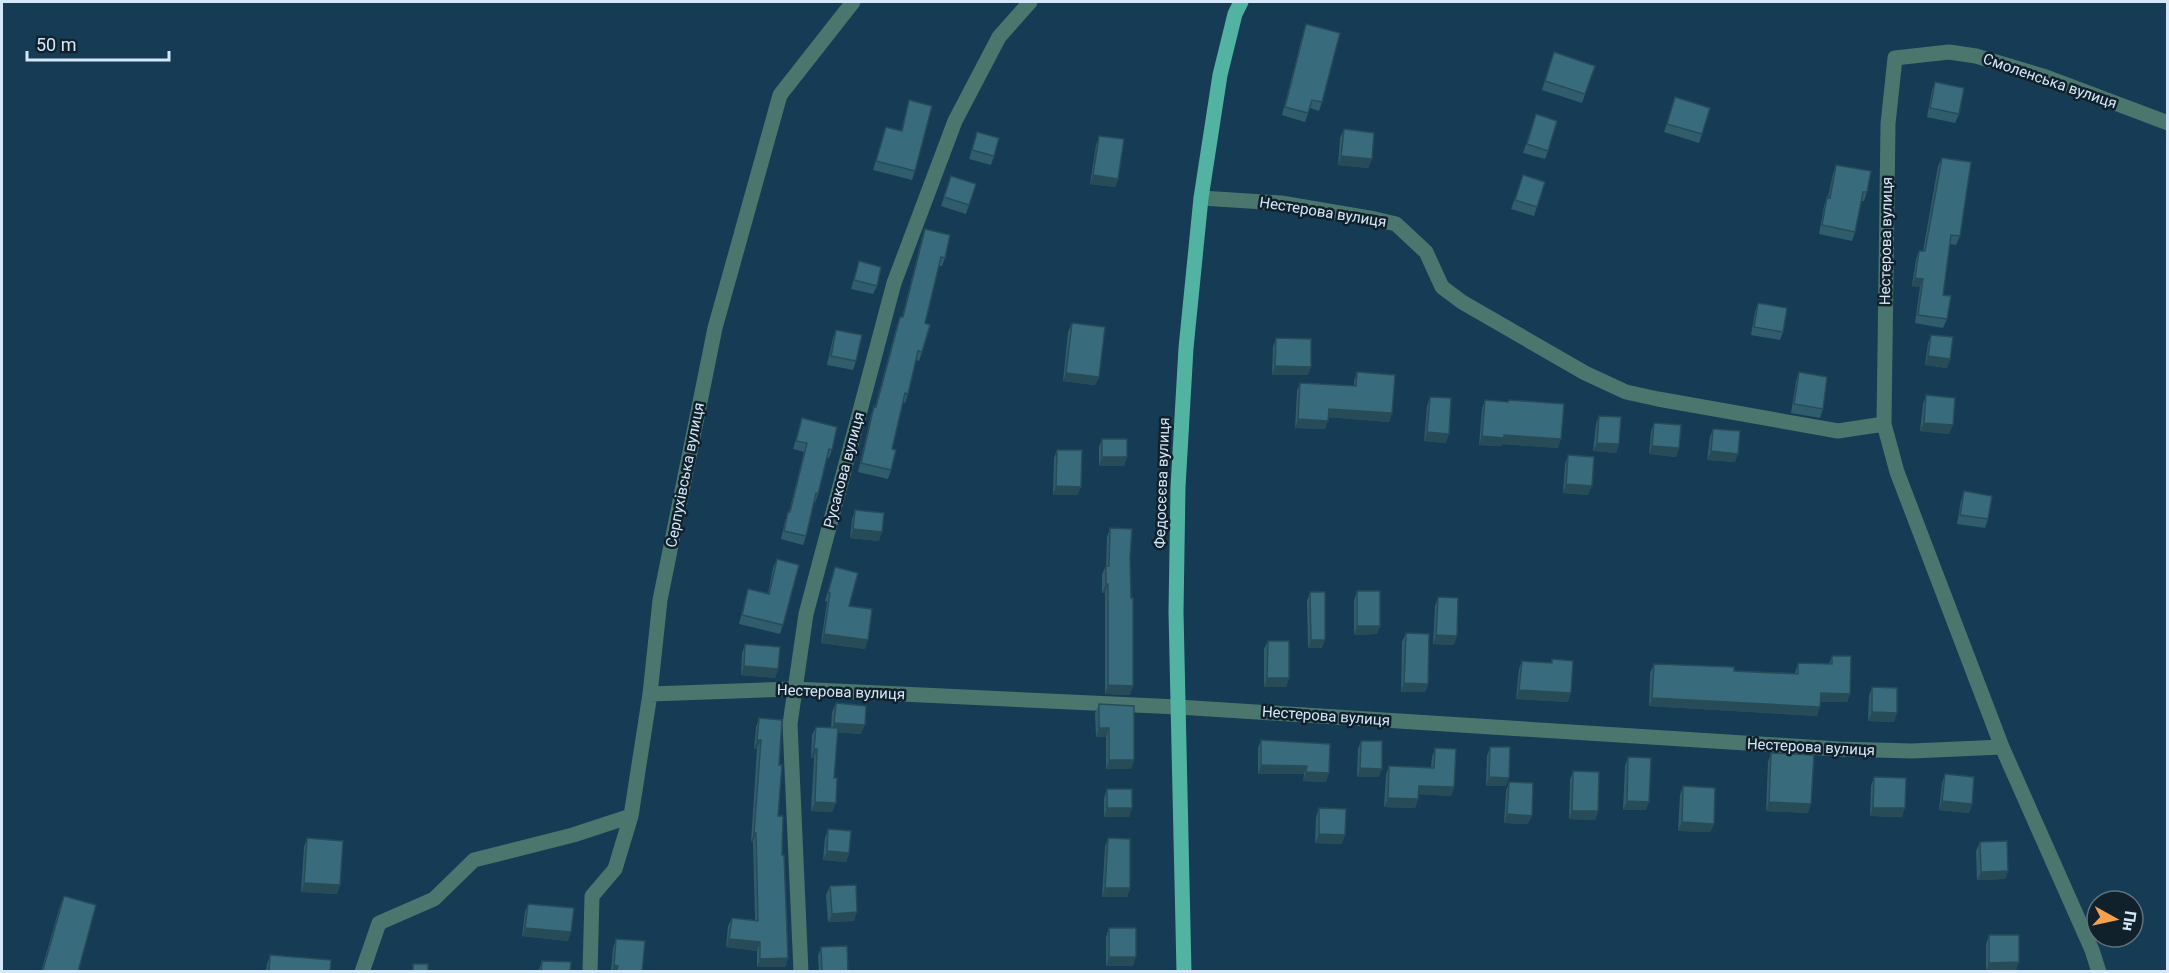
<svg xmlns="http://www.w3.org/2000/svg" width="2169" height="973" font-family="Roboto,sans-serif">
<rect width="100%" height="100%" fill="#163b55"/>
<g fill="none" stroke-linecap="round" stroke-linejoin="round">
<path stroke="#4a766e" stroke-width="15" d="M1201 198 1281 203 1375 219 1396 224 1426 252 1442 287 1462 302 1585 373 1626 392 1658 399 1838 431 1884 424
M650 694 794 689 1178 707 1839 749 1912 751 2002 747
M362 972 379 923 434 899 474 860 573 835 631 816
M590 972 592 896 615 869 631 816 650 694 660 600 715 328 780 95 853 2
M801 972 790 724 806 614 894 283 955 121 999 37 1030 2
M2099 972 2092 950 2002 747 1897 472 1884 424 1888 124 1895 58 1949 52 1976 56 2046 77 2168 123"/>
<path stroke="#52b3a3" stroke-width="15" d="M1184 972 1176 612 1178 487 1186 348 1201 198 1220 75 1235 14 1241 2"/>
</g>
<path fill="#305d6c" d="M1306 24 1322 102 1319 111 1310 108 1305 122 1282 115 1303 33Z
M1554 52 1595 66 1582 103 1542 90Z
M1935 82 1959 114 1955 123 1927 117 1932 90Z
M1675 97 1702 134 1699 143 1664 132Z
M909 100 915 171 912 180 873 170 886 127 901 131Z
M1536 114 1548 151 1545 159 1523 153Z
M1344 129 1372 159 1368 168 1338 165 1340 138Z
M977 132 994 156 991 165 969 159Z
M1099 136 1118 179 1115 187 1090 184 1096 145Z
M1942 158 1960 236 1956 245 1950 244 1943 295 1947 319 1943 328 1915 323 1920 287 1912 286 1916 259 1919 251H1923L1938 166Z
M1836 165 1867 192 1864 201H1861L1855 232 1852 241 1819 234 1824 206 1827 197H1828L1833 174Z
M951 176 969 205 966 214 941 206Z
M1545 182 1534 216 1511 209 1520 184Z
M925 229 945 258 942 266H939L925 323 922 352 919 361 916 360 908 394 905 403 903 402 892 449 891 470 888 479 858 472 871 415 874 406 875 407 897 325 900 317H902L922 238Z
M859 261 877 286 873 294 851 289Z
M1758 303 1783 332 1780 340 1751 335 1755 312Z
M1072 323 1099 377 1095 385 1063 381 1068 332Z
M836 330 856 361 853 370 827 365 833 338Z
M1931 335 1950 359 1947 368 1925 365 1928 343Z
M1276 338 1308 375H1272L1273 347Z
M1357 372 1392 413 1389 422 1328 417 1325 429 1295 428 1297 391 1300 383 1354 386V381Z
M1799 372 1823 409 1820 418 1791 413 1796 381Z
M1926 395 1949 434 1920 431 1923 404Z
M1430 397 1446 443 1424 441 1427 406Z
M1485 400 1508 402 1509 400 1558 448 1502 444 1501 446 1479 445 1482 409Z
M1599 416 1619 444 1616 453 1593 451 1596 424Z
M802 418 832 450 829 458H827L818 494 815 503 814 502 806 536 803 545 781 539 785 521 788 512H789L804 452 793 449Z
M1654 423 1679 448 1676 457 1649 454 1651 432Z
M1713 429 1735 462 1707 460 1710 437Z
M1102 439 1127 457 1124 466H1099V447Z
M1057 450 1078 495H1053L1054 458Z
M1568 455 1588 495 1563 493 1565 464Z
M1964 491 1988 519 1985 528 1957 524 1961 500Z
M855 510 879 541 850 538 852 519Z
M1110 528 1130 557 1133 686 1130 695 1105 694V593H1102V574L1106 566 1107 537Z
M777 559 783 625 780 634 739 624 748 589 768 593 773 568Z
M835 567 849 606 865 649 821 643 827 602 825 601Z
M1357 591 1380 626 1377 634 1354 635V600Z
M1310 592 1322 648H1308L1307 601Z
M1438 597 1454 645 1433 644 1435 606Z
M1406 633 1428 684 1425 692H1401L1402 642Z
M1268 641 1289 678 1286 687H1264V649Z
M745 644 778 669 775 678 741 675 742 653Z
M1832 656 1850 694 1847 702H1820L1817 716 1649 706 1650 673 1654 664 1734 671 1795 673 1798 663 1829 664Z
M1552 659 1568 702 1516 699 1519 669 1522 661 1551 663Z
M1872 687 1894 722 1868 721 1869 696Z
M836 703 861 734 838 732 834 778 836 803 832 812 811 811 814 758H811L812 735 816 727 831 728 832 712Z
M1099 704 1134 760 1131 769H1106V737H1096L1095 713Z
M759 718 779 765 778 816 782 855 788 958 785 967H757V951L726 947 728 926 732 918 755 920 753 842H751L757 749H754L756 727Z
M1261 740 1330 744 1326 782 1303 781 1304 774H1258V748Z
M1361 741 1379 777H1357L1358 749Z
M1490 747 1506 786H1486L1487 756Z
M1435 748 1454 787 1451 796 1419 794 1418 799 1415 808 1384 807 1386 774 1389 766 1431 767 1432 757Z
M1771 753 1808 813 1766 811 1768 762Z
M1628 757 1646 810H1623L1625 766Z
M1573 771 1598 811 1595 820 1569 819 1570 780Z
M1945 774 1972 804 1969 813 1939 810 1942 783Z
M1874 777 1902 817 1870 816 1871 786Z
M1509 782 1528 824 1504 823 1506 791Z
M1683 786 1714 824 1710 832 1678 831 1680 795Z
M1107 789 1132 808 1129 817H1104V798Z
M1319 808 1342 844 1315 843 1316 817Z
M828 829 849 853 846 862 823 860 825 838Z
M307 838 337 894 301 892 304 847Z
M1108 838 1130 888 1127 897H1102L1105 847Z
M1980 842 2008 871 2005 879 1977 880 1976 851Z
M830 886 854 921 828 922 826 895Z
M64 896 78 972H41L59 909Z
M528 904 568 941 522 936 525 912Z
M1109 928 1133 966H1106V937Z
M1989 935 2016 971H1986V944Z
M616 939 642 972H611L613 948Z
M821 947 848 972H819L818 956Z
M270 955 330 972H266L267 964Z
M542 961 570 972H538Z"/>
<path fill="#274c58" d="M1341 156 1372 159 1368 168 1338 165Z
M1093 175 1118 179 1115 187 1090 184Z
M1915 278 1923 279 1920 287 1912 286Z
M1928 356 1950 359 1947 368 1925 365Z
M1275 366 1311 367 1308 375H1272Z
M1066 373 1099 377 1095 385 1063 381Z
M1329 409 1392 413 1389 422 1326 417Z
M1298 419 1328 421 1325 429 1295 428Z
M1924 423 1953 425 1949 434 1920 431Z
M1427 432 1449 434 1446 443 1424 441Z
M1504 435 1561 439 1558 448 1502 444 1501 446 1479 445 1482 436Z
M1597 443 1619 444 1616 453 1593 451Z
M1652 446 1679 448 1676 457 1649 454Z
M1711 451 1738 454 1735 462 1707 460Z
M1102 457H1127L1124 466H1099Z
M1566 484 1592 486 1588 495 1563 493Z
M1056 486 1081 487 1078 495H1053Z
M853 529 882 532 879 541 850 538Z
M1106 584H1108L1105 593H1102Z
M1357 626H1380L1377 634 1354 635Z
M824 634 868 640 865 649 821 643Z
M1436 635 1457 636 1454 645 1433 644Z
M1311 640H1325L1322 648H1308Z
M744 666 778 669 775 678 741 675Z
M1267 678H1289L1286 687H1264Z
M1404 683 1428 684 1425 692H1401Z
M1108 685 1133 686 1130 695 1105 694Z
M1519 690 1571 693 1568 702 1516 699Z
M1821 693 1850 694 1847 702H1817Z
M1652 698 1820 707 1817 716 1649 706Z
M1872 712 1897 713 1894 722 1868 721Z
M834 723 865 725 861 734 831 732Z
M1099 728H1109L1106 737H1096Z
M757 740H761L757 749H754Z
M814 749H817L814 758H811Z
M1109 760H1134L1131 769H1106Z
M1261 765 1307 766 1304 774H1258Z
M1360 768 1382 769 1379 777H1357Z
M1306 772 1329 773 1326 782 1303 781Z
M1489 777 1509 778 1506 786H1486Z
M1419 786 1454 787 1451 796 1416 794Z
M1388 798 1418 799 1415 808 1384 807Z
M1627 801 1649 802 1646 810H1623Z
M1942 801 1972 804 1969 813 1939 810Z
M815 802 836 803 832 812 811 811Z
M1769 802 1811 804 1808 813 1766 811Z
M1107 808H1132L1129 817H1104Z
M1873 808H1905L1902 817 1870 816Z
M1572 811H1598L1595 820 1569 819Z
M1507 814 1532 816 1528 824 1504 823Z
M1682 822 1714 824 1710 832 1678 831Z
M754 833H756L753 842H751Z
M1319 834 1345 835 1342 844 1315 843Z
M827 851 849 853 846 862 823 860Z
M2008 871 2005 879 1977 880 1981 872Z
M304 883 340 885 337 894 301 892Z
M1105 888H1130L1127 897H1102Z
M857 912 854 921 828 922 832 914Z
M525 928 571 932 568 941 522 936Z
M729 939 760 942 757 951 726 947Z
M1109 957H1136L1133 966H1106Z
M788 958 785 967H757L760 959Z
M2019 962 2016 971H1986L1989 963Z
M614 965 618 966 616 972H612Z"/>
<path fill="#386c7d" stroke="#274c58" stroke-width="1.5" d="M1306 24 1340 33 1322 102 1312 100 1308 113 1285 107Z
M1554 52 1595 66 1585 94 1545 81Z
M1935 82 1964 88 1959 114 1930 108Z
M1675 97 1710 108 1702 134 1667 124Z
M909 100 932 106 915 171 876 161 886 127 902 131Z
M1536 114 1557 121 1548 151 1527 144Z
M1344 129 1374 133 1372 159 1341 156Z
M977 132 999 138 994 156 972 150Z
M1099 136 1124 139 1118 179 1093 175Z
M1942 158 1971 162 1960 236 1951 235 1943 295 1951 296 1947 319 1918 315 1923 279 1915 278 1919 251H1925Z
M1836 165 1871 171 1867 192H1863L1855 232 1822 225 1827 197 1830 198Z
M1523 175 1545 182 1537 207 1515 200Z
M951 176 976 184 969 205 944 197Z
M925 229 950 235 945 258 941 257 925 323 930 325 922 352 918 351 908 394 905 393 892 449 896 450 891 470 861 463 874 406 876 407 900 317H903Z
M859 261 881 267 877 286 854 280Z
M1758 303 1787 308 1783 332 1754 327Z
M1072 323 1105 327 1099 377 1066 373Z
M836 330 862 335 856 361 831 356Z
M1931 335 1953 337 1950 359 1928 356Z
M1276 338 1311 339V367L1275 366Z
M1357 372 1395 375 1392 413 1329 409 1328 421 1298 419 1300 383 1356 386Z
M1799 372 1827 377 1823 409 1794 404Z
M1926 395 1955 398 1953 425 1924 423Z
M1430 397 1451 398 1449 434 1427 432Z
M1485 400 1508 402 1509 400 1564 404 1561 439 1504 435V438L1482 436Z
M1599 416 1621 417 1619 444 1597 443Z
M802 418 837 427 832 450 829 449 818 494 816 493 806 536 784 531 788 512H790L807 443 796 441Z
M1654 423 1681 425 1679 448 1652 446Z
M1713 429 1740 431 1738 454 1711 451Z
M1102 439H1127V457H1102Z
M1057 450H1082L1081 487 1056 486Z
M1568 455 1594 457 1592 486 1566 484Z
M1964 491 1992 496 1988 519 1960 515Z
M855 510 884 513 882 532 853 529Z
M1110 528 1132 529 1130 557 1131 598H1133V686L1108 685V584H1106V566H1109Z
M777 559 799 565 783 625 742 615 748 589 769 594Z
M835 567 858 573 849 606 872 609 868 640 824 634 830 593H828Z
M1357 591H1380V626H1357Z
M1310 592H1325V640H1311Z
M1438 597 1458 598 1457 636 1436 635Z
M1406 633 1429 634 1428 684 1404 683Z
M1268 641H1289V678H1267Z
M745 644 780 647 778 669 744 666Z
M1832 656H1851L1850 694 1821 693 1820 707 1652 698 1654 664 1734 667V671L1798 674V663L1832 664Z
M1552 659 1573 661 1571 693 1519 690 1522 661 1552 663Z
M1872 687 1897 688V713L1872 712Z
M836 703 866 706 865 725 834 723Z
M1099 704 1134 706V760H1109V728H1099Z
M759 718 782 720 779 765H782L778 816H783L782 855H784L788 958 760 959V942L729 939 732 918 758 921 756 833H754L761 740H757Z
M816 727 838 728 834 778H837L836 803 815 802 817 749H814Z
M1261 740 1330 744 1329 773 1306 772 1307 766 1261 765Z
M1361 741H1382V769L1360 768Z
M1490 747H1510L1509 778 1489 777Z
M1435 748 1456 749 1454 787 1419 786 1418 799 1388 798 1389 766 1434 768Z
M1771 753 1814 755 1811 804 1769 802Z
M1628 757 1651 758 1649 802 1627 801Z
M1573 771 1599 772 1598 811H1572Z
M1945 774 1974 777 1972 804 1942 801Z
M1874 777 1906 778 1905 808H1873Z
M1509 782 1533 783 1532 816 1507 814Z
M1683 786 1715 788 1714 824 1682 822Z
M1107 789H1132V808H1107Z
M1319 808 1346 809 1345 835 1319 834Z
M828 829 851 831 849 853 827 851Z
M307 838 343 841 340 885 304 883Z
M1108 838 1130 839V888H1105Z
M2007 841 2008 871 1981 872 1980 842Z
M856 885 857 912 832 914 830 886Z
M64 896 96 905 78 972H49L43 970Z
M528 904 574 908 571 932 525 928Z
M1109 928H1136V957H1109Z
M1989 935H2019V962L1989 963Z
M616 939 645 941 642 972H617L618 966 614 965Z
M847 946 848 972H822L821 947Z
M270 955 331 960 330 972H269Z
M542 961 571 962 570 972H541Z
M413 964H428V972H413Z"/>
<g text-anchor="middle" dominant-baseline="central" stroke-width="5" stroke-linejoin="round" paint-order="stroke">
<g font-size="15" fill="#d4e8f9" stroke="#11212c">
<text transform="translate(2050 81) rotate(19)">Смоленська вулиця</text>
<text transform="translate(1323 212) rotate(9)">Нестерова вулиця</text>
<text transform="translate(1886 241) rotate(-89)">Нестерова вулиця</text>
<text transform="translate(844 470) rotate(-75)">Русакова вулиця</text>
<text transform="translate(685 475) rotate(-79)">Серпухівська вулиця</text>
<text transform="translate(1162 483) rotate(-88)">Федосєєва вулиця</text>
<text transform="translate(841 692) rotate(2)">Нестерова вулиця</text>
<text transform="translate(1326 716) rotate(4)">Нестерова вулиця</text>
<text transform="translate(1811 747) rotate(3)">Нестерова вулиця</text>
</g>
</g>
<rect width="2169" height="973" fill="none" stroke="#d4e8f9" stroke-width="6"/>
<g transform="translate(2115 919) rotate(98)"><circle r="28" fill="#11212c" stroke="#5f717e" stroke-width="1.5"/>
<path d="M0-4.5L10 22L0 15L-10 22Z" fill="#f8a04b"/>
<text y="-9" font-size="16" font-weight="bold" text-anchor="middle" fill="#d4e8f9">Пн</text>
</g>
<path d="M27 51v9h142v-9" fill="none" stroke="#d4e8f9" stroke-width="3"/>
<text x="36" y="51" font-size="18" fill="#d4e8f9" stroke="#11212c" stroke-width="4.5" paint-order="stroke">50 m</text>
</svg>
